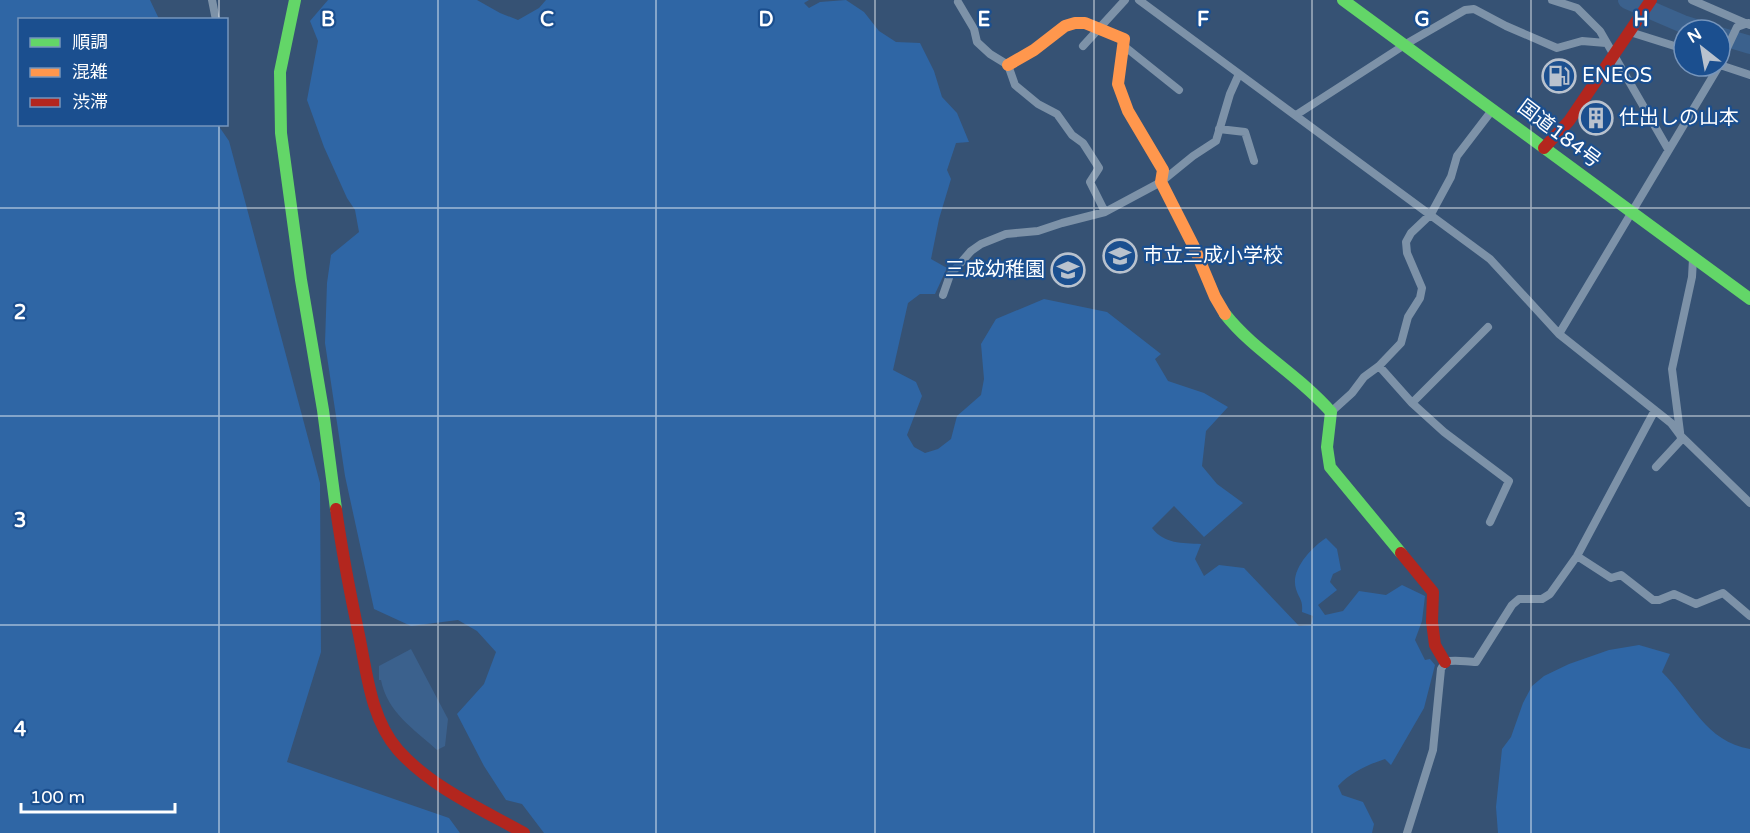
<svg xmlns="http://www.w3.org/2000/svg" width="1750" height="833" font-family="'Varela Round','Noto Sans JP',sans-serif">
<rect width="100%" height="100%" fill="#365274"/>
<path fill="#2f66a5" d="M0 0H150L159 19 20 20V124L218 125 229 141 320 483 321 652 287 762 449 818 460 833H0Z
M328 0H477L500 13 518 20 539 8 546 0H809L804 3 809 8 820 2 846 0 864 12 879 31 896 42 920 43 934 71 942 97 957 113 969 142 956 143 947 170 951 179 939 219 931 259 947 268 935 294H920L908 303 893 370 916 382 922 396 907 435 914 447 925 453 938 449 951 439 957 416 981 395 984 379 981 344 996 319 1044 299 1107 312 1161 354 1155 359 1168 381 1204 393 1228 407 1206 431 1202 466 1217 484 1243 503 1204 537 1174 506 1152 528C1164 544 1182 543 1201 544L1195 559 1204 576 1219 565 1244 568 1299 626 1311 625 1313 616 1302 612C1303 599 1299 599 1296 589 1290 570 1311 548 1326 538L1337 549 1341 570 1333 574 1330 582 1337 590 1318 605 1325 615 1343 611 1359 591 1386 595 1402 585 1425 596 1422 621 1415 640 1425 660 1430 659 1435 665 1424 708 1391 765 1385 759C1367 765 1351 772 1338 786L1342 795 1363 802 1374 824 1372 833H544L522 804 506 800 484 766 457 714 484 684 496 652 477 631 458 620 411 626 374 609 345 476 325 343 327 283 331 255 359 232 355 210 347 198 324 147 307 100 318 41 310 21Z
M1639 645 1670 654 1662 672C1691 701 1706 742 1750 749V833H1498L1496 807 1502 749 1511 737 1523 703 1532 686 1544 676 1569 664 1609 650Z"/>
<path fill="#3b618d" d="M411 649 448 719 445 746 437 750C414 729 387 712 381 680H379V666Z"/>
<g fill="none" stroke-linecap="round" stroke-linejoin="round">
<path stroke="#3b618d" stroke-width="18" d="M1627 0 1683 24 1702 30
M1720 36 1750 45"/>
<path stroke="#7d92a8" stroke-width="8" d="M212 0 216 20
M1139 0 1490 259 1559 334 1671 423 1680 435 1750 503
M1552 0 1577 8 1600 31 1668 149
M1692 0 1750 25
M958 2 974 29 977 42 990 54 1008 65 1015 85 1038 104 1057 114 1072 135 1083 143 1099 168 1090 182 1105 212
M1630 32 1684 49
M1083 46 1125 0
M1124 46 1179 90
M1720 63 1737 27 1748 23
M1720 65 1750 75
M1296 115 1406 44 1465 10 1474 9 1506 26 1557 48 1582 41 1606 43
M1219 129 1245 132 1254 161
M943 295 950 275 971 251 981 244 1006 234 1038 231 1062 223 1105 212 1161 182 1193 156 1216 141 1230 94 1239 74
M1559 334 1719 66
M1379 366 1412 403 1444 432 1509 481 1490 522
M1412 403 1488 327
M1331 412 1352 393 1364 377 1379 366 1401 343 1408 317 1420 298 1422 288 1407 253 1406 242 1411 233 1431 214 1451 177 1457 156 1493 109
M1656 467 1681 440 1672 369 1692 277 1693 259
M1577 556 1611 578 1621 575 1653 600H1659L1674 594 1696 604 1723 593 1750 616
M1407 833 1433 750 1441 669 1445 662C1454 659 1466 662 1476 662L1512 605 1519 599H1542L1550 594 1577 556 1655 410"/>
<path stroke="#63d668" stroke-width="12" d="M295 0 280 72 281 133 301 280 323 410 336 509
M1343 0 1750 299
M1225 314C1254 351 1299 375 1331 412L1327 447 1330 467 1401 553"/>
<path stroke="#ff974d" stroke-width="12" d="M1008 65 1034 50 1065 26 1075 23H1085L1124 39 1118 84 1128 111 1163 170 1161 182 1194 247 1215 297 1225 314"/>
<path stroke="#b3261e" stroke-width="12" d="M1544 148 1569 121 1651 0
M336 509C342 551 350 593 359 635 367 674 371 719 398 750 431 787 481 809 524 833
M1401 553 1433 592 1432 622 1435 645 1445 662"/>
</g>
<path fill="none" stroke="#fff" stroke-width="1.5" stroke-opacity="0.55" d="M219 0V20M438 0V833M656 0V833M875 0V833M1094 0V833M1312 0V833M1531 0V833M219 124V833M0 208H1750M0 416H1750M0 625H1750"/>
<defs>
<symbol id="fuel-ring" viewBox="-11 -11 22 22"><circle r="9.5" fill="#1b4f8f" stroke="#b9c2ce" stroke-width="1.5"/><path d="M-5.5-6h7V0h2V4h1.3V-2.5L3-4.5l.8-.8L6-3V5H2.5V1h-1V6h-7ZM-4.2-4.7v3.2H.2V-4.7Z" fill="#b9c2ce"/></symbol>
<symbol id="building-ring" viewBox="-11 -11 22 22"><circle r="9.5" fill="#1b4f8f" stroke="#b9c2ce" stroke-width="1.5"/><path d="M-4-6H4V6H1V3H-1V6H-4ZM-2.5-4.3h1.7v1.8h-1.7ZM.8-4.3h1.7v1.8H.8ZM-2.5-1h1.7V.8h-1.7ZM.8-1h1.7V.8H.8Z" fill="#b9c2ce"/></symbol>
<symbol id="school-ring" viewBox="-11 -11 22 22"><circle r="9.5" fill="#1b4f8f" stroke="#b9c2ce" stroke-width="1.5"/><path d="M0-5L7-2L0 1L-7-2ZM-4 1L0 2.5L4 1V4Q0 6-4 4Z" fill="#b9c2ce"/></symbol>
</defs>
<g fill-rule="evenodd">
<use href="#fuel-ring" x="1540" y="57" width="38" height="38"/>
<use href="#building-ring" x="1577" y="99" width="38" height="38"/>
<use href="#school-ring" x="1101" y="237" width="38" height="38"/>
<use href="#school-ring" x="1049" y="251" width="38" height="38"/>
</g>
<g text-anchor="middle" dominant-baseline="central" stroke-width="4.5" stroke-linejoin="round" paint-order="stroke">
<g font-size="20" fill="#fff" stroke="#1b4f8f" text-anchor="start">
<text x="1582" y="76">ENEOS</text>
<text x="1619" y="118">仕出しの山本</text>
<text x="1143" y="256">市立三成小学校</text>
<text x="1045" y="270" text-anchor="end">三成幼稚園</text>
</g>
<g font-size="20" fill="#fff" stroke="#1b4f8f">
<text transform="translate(1559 134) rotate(37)">国道184号</text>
</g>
</g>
<g font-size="20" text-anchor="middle" font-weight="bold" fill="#fff" stroke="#1b4f8f" stroke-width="4.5" stroke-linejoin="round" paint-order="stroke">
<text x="328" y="26">B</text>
<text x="547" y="26">C</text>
<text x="766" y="26">D</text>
<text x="984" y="26">E</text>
<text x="1203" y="26">F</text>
<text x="1422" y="26">G</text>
<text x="1641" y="26">H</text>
<text x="20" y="319">2</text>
<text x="20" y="527">3</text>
<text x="20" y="736">4</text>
</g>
<rect x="18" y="18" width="210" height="108" fill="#1b4f8f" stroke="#7695bc" stroke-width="1.5"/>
<rect x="30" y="38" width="30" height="9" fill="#63d668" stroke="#7695bc" stroke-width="1.5"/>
<text x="72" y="48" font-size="18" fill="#ffffff">順調</text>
<rect x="30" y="68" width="30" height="9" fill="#ff974d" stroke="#7695bc" stroke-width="1.5"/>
<text x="72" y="78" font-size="18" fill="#ffffff">混雑</text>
<rect x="30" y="98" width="30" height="9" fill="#b3261e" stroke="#7695bc" stroke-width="1.5"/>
<text x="72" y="108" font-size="18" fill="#ffffff">渋滞</text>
<g transform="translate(1702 48) rotate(329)"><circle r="28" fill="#1b4f8f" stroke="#7695bc" stroke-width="1.5"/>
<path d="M0-4.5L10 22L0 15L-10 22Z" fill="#b9c2ce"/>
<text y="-9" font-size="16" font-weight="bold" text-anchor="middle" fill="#ffffff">N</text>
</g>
<path d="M21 803v9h154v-9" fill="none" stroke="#ffffff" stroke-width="3"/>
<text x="30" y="803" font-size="18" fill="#ffffff" stroke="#1b4f8f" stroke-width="4.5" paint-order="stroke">100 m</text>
</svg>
